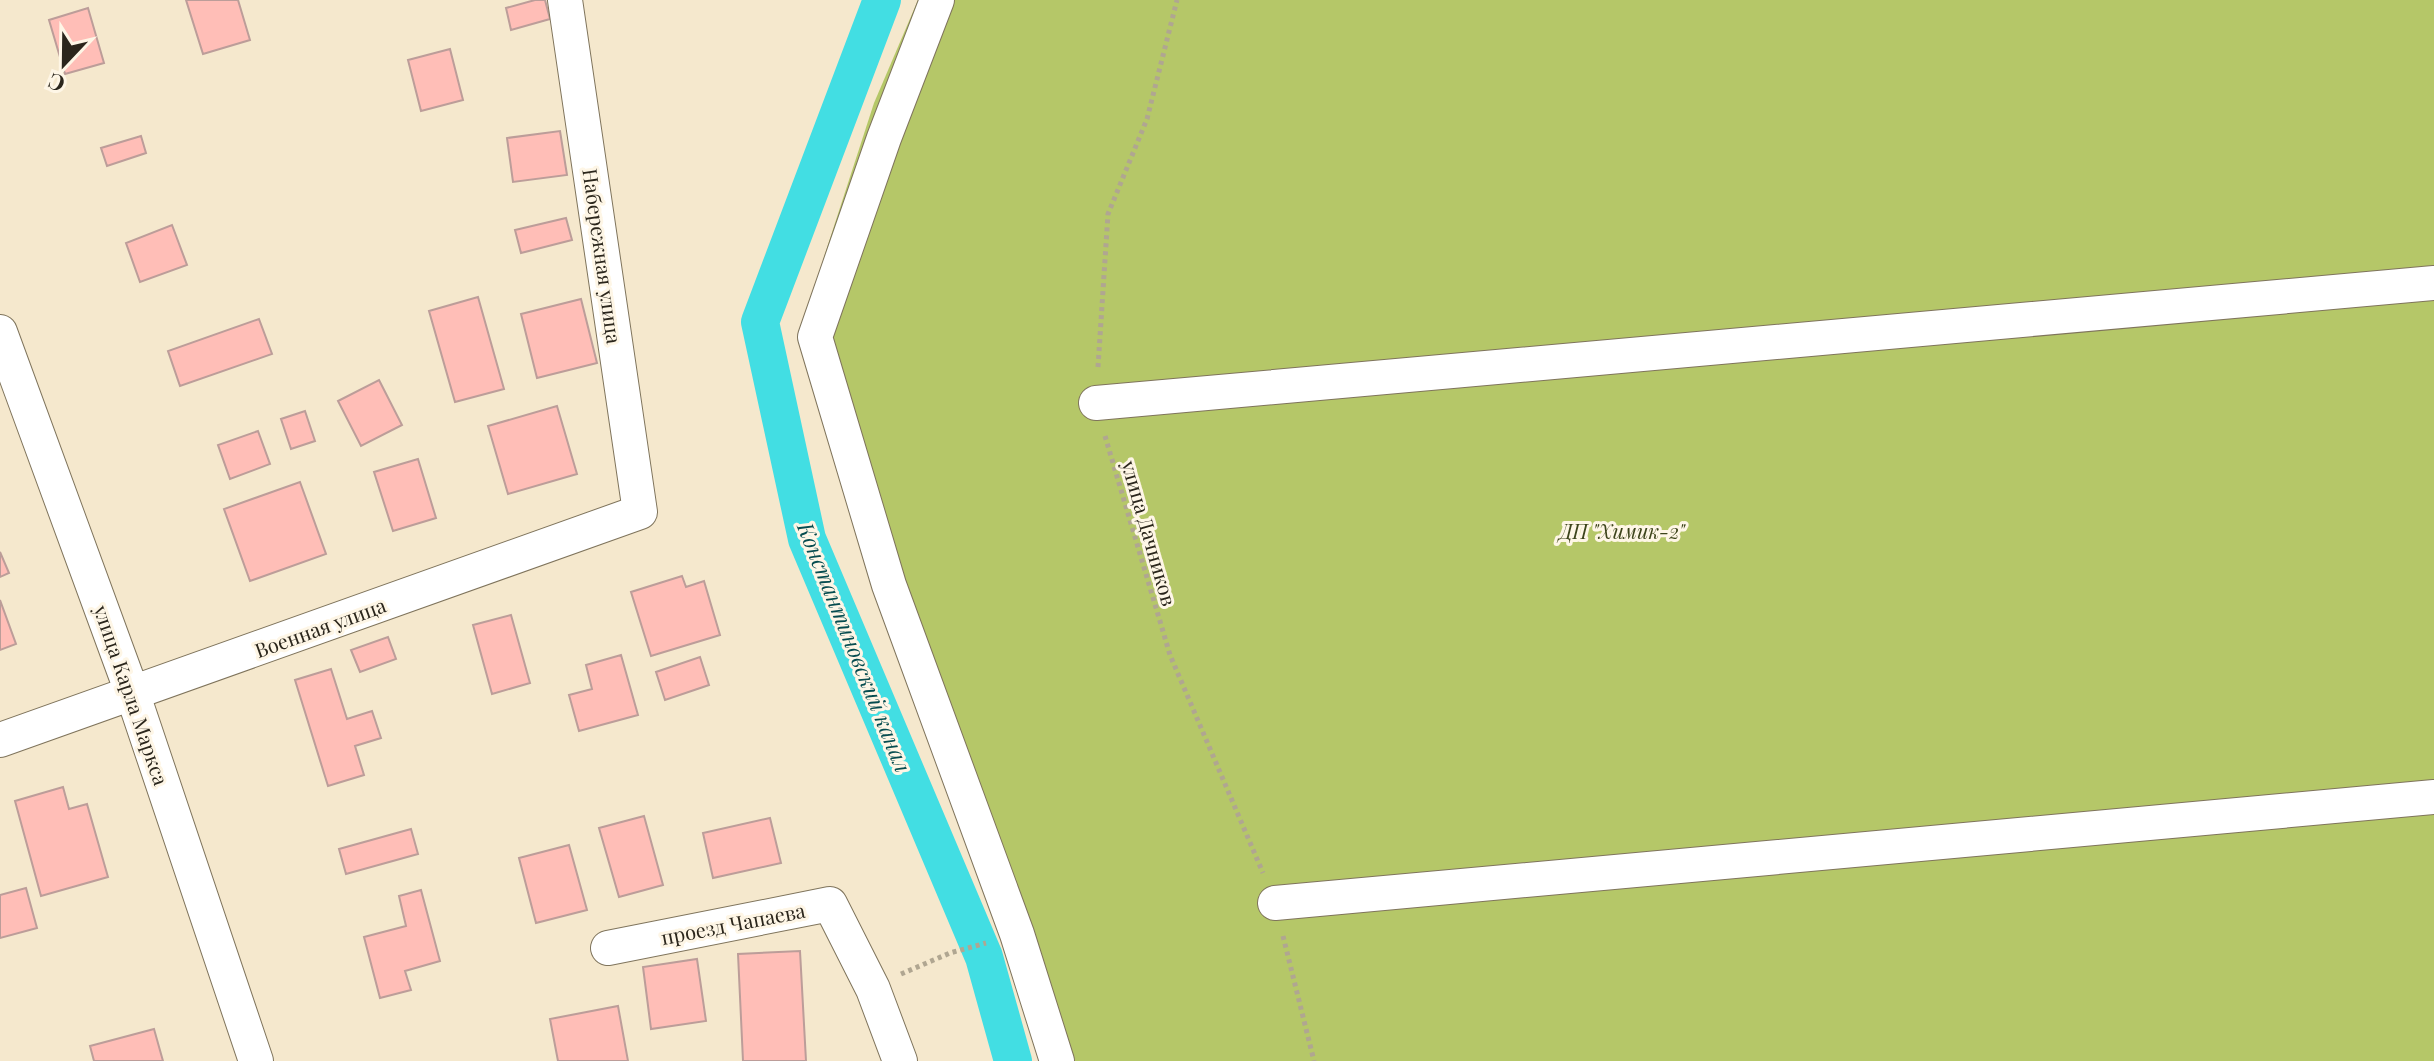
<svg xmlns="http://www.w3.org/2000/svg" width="2434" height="1061" font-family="'Playfair Display',serif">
<rect width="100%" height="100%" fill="#f5e8cd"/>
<path fill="#b5c768" d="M918 0H2434V1061H1049L809 338 824 257 874 103Z"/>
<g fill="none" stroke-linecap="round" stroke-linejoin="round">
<path stroke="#42dee3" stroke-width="38" d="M882 0 760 322 807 539 984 957 1013 1061"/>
</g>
<path fill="#ffbeb7" stroke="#bc9d99" stroke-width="2" d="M186 0H238L250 40 203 54Z
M535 0H545L550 19 511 30 506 8Z
M88 8 104 63 65 74 49 20Z
M450 49 463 100 421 111 408 60Z
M560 131 567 175 513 182 507 138Z
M141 136 146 153 107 166 101 148Z
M566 218 572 240 521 253 515 230Z
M172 225 187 265 140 282 126 243Z
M478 297 504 389 455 402 429 311Z
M581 299 597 363 537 378 521 314Z
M259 319 272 354 180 386 168 351Z
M379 380 402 425 361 446 338 401Z
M557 406 577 474 508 494 488 426Z
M305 411 315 441 291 449 281 419Z
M258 431 270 464 230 479 218 445Z
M418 459 436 518 393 531 374 472Z
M300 482 326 554 250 581 224 509Z
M0 552 9 573 0 577Z
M682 576 686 587 704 581 720 635 651 656 631 592Z
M0 600 16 644 0 650Z
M511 615 530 683 492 694 473 625Z
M388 637 396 659 360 672 351 650Z
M621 655 638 715 579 731 569 695 592 689 586 665Z
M700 657 709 685 665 700 656 672Z
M331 669 347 719 372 711 381 738 355 746 364 775 328 786 295 680Z
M63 787 69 809 87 804 108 877 41 896 15 801Z
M644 816 663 885 619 897 599 828Z
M770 818 781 863 713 878 703 833Z
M411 829 418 854 346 874 339 849Z
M569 845 587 910 536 923 519 858Z
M26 888 37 928 0 938V895Z
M421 890 440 961 405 971 411 990 380 998 364 937 406 926 399 896Z
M800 951 806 1061H743L738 954Z
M697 959 706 1021 651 1029 643 967Z
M618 1006 628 1061H558L550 1019Z
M154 1029 163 1061H94L90 1046Z"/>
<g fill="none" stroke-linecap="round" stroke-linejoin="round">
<defs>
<path id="street" d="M937 0 884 138 815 337 889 585 1017 934 1057 1061
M0 332 133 695 256 1061
M1096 403 2434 283
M0 740 640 512 565 0
M1275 903 2434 797
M608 948 830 904 873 989 900 1061"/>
</defs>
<use href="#street" stroke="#7f745c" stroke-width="36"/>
<path stroke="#b0a691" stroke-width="5" stroke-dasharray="4 4" stroke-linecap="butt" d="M1098 367 1108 214 1147 119 1177 0
M1105 436 1170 655 1263 873
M1283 936 1314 1061
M901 974 950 953 986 943"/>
<use href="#street" stroke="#fff" stroke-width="34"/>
</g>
<g text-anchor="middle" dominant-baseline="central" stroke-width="6" stroke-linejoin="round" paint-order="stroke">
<g font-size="20" fill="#2b261c" stroke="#fef6e6">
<text transform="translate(603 256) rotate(82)">Набережная улица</text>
<text transform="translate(1150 533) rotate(74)">улица Дачников</text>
<text transform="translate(320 627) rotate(-20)">Военная улица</text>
<text transform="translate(132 695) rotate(71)">улица Карла Маркса</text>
<text transform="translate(733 923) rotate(-11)">проезд Чапаева</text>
</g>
<g font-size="20" font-style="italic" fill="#3d441b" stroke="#fef6e6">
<text x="1622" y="530">ДП "Химик-2"</text>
</g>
<g font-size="22" font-style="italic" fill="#064c4f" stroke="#fef6e6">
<text transform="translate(855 647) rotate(68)">Константиновский канал</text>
</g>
</g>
<g transform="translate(64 64) rotate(202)" stroke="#fef6e6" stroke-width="6" paint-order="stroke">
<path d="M0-6L14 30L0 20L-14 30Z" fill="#2b261c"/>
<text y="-12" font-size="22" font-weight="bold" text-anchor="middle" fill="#2b261c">С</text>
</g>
</svg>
